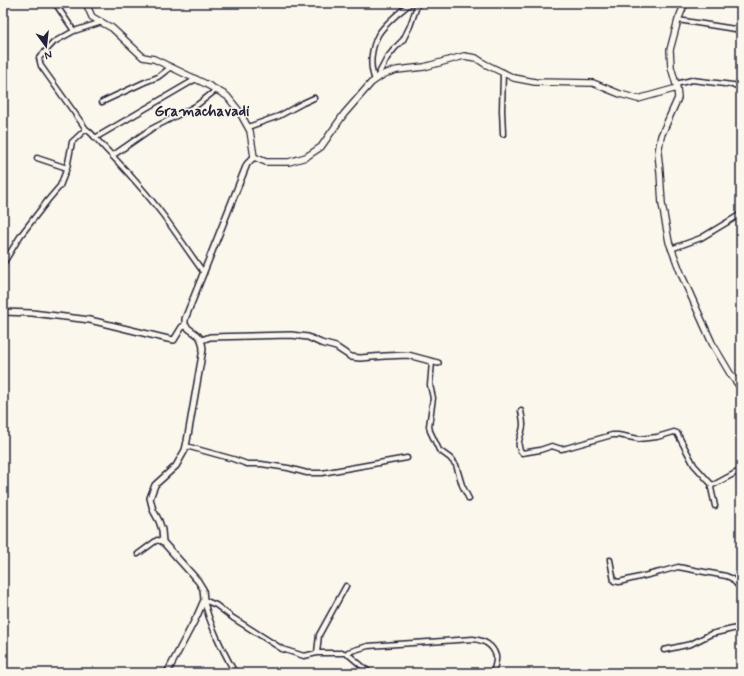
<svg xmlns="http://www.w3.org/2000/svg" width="744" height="676" font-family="Mynerve,sans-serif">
<rect width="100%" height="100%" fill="#fbf7ec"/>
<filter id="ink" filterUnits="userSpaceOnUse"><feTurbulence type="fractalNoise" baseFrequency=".025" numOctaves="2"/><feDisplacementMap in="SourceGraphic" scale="8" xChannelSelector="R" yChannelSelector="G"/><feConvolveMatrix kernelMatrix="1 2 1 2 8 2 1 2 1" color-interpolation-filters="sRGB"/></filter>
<g filter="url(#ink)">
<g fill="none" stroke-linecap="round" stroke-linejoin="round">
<defs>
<path id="minor" d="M55 3 74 31 102 22
M678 20 741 30
M74 31 54 42 39 58 41 66 86 129C90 131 99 142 103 146 124 168 145 191 163 215 177 234 190 254 204 273
M503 72 502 110 503 134
M376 79 387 58 395 48 403 40 410 26 418 3
M375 80C369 66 371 49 378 35 384 25 402 10 411 3
M676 84 692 80 741 86
M102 102 145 82 158 77 171 67
M248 127 279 116 303 103 314 98
M95 138 196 79
M112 156 151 129 188 110 197 105 216 90
M37 158 67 168
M671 249 701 238 741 214
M3 264 21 235 48 200 60 186 67 168 72 142 86 129
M432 362 430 385 433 398 429 426 430 431 439 450 450 458 456 465 462 485 469 499
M521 411C522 416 523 420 523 425 523 434 514 444 522 453L540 450 552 446 561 449 566 448 612 435H618L639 439 657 437 674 432 677 433 694 465 712 485 711 488 715 506
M186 446 233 459 247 464H261L288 468 307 473H322L407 458
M712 485 715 484 741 470
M138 554 157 540 163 542
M610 560 614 581 619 582 660 572 678 567 726 576 731 578 741 589
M664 650 691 644 711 634 741 627
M317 653 319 635 346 586
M349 655 348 652 368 646 473 639C483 640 493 645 496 656 497 661 494 668 493 673
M235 673C222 649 210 626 204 600L216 605 233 618 282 649 304 656 317 653H344L349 655 370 673"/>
<path id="tertiary" d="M3 312 32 313 90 320 168 339 174 340 182 327 185 325
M202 340 210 337 291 335 308 337 321 343 336 347 351 357 360 358 385 356 408 355 438 363
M167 673 197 616 204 600 203 589 198 581 163 542 162 530 159 521 153 510 150 498 155 485 176 466 185 450 187 441 203 349C201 331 195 336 185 325V319L247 164 254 157"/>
<path id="secondary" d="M86 3 92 17 112 28 143 57 154 59 181 72 206 84 227 96 239 111 250 131 254 157 266 162H289L306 157 321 147 344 114 371 83 384 74 397 70 424 67 464 56 476 58 485 64 514 78 535 82 593 83 620 94 638 99 677 88
M685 3 678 20 670 50 671 67 677 88 678 98 661 136 658 153 660 172 662 204 669 242 682 276 712 343 731 375 741 388"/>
</defs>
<use href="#minor" stroke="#22223b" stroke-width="7"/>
<use href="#tertiary" stroke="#22223b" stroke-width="8"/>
<use href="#secondary" stroke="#22223b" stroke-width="8"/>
<use href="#minor" stroke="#fbf7ec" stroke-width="4"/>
<use href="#tertiary" stroke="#fbf7ec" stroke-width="5"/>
<use href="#secondary" stroke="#fbf7ec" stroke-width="5.5"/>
</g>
</g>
<g text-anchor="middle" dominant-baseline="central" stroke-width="3" stroke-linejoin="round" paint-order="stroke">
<g font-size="15" font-weight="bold" fill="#22223b" stroke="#fbf7ec">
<text x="202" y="112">Gramachavadi</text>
</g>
</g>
<rect width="744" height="676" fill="none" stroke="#fbf7ec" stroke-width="16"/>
<rect x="8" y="8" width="728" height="660" fill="none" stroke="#22223b" stroke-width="1.5" filter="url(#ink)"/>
<g transform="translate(46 46) rotate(165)" stroke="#fbf7ec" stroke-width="3" paint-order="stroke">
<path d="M0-3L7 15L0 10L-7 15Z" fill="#22223b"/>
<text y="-6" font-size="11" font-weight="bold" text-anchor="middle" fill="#22223b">N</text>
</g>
</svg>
